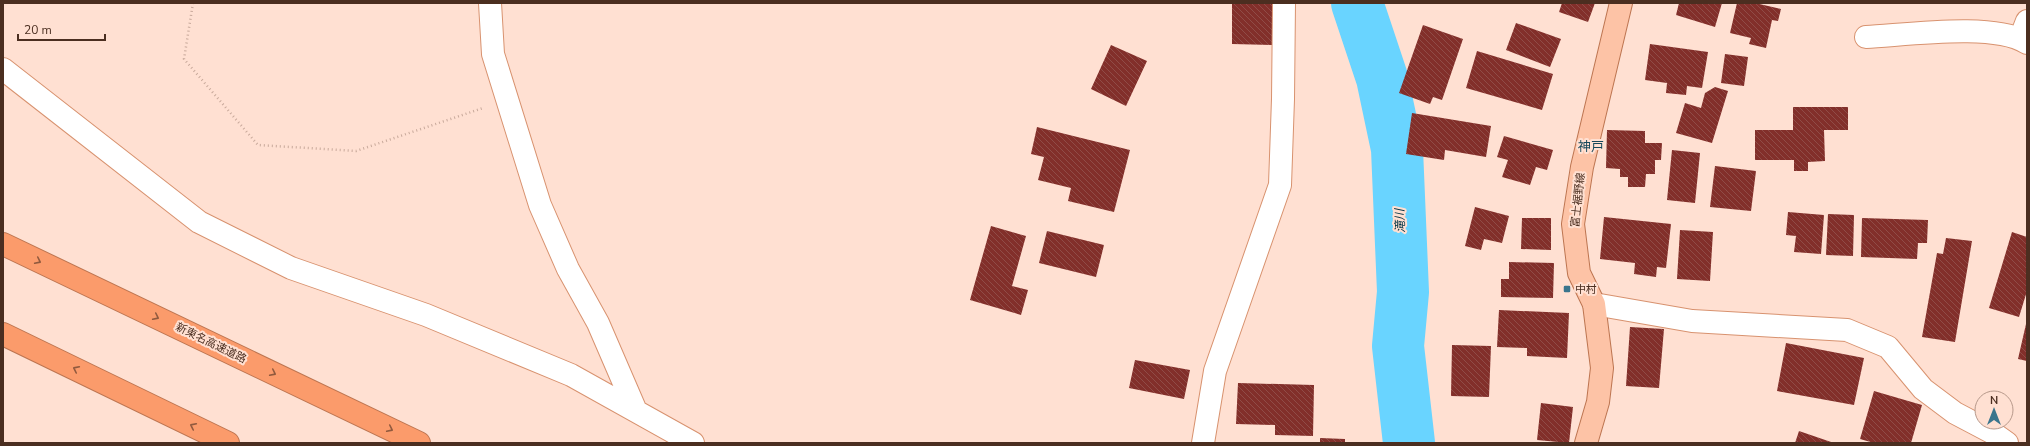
<svg xmlns="http://www.w3.org/2000/svg" width="2030" height="446" font-family="'Nunito Sans','Noto Sans JP',sans-serif">
<defs>
<pattern id="building-back-hatch" width="6" height="6" patternUnits="userSpaceOnUse"><rect width="6" height="6" fill="#822f2a"/><path d="M-1 5l2 2M0 0l6 6M5-1l2 2" fill="none" stroke="#904c47"/></pattern>
</defs>
<rect width="100%" height="100%" fill="#ffe0d2"/>
<g fill="none" stroke-linecap="round" stroke-linejoin="round">
<path stroke="#69d4ff" stroke-width="52" d="M1357 3 1382 78 1397 149 1403 292 1398 346 1409 443"/>
</g>
<path fill="url(#building-back-hatch)" d="M1232 3H1274L1273 45 1232 44Z
M1562 3H1595L1588 22 1559 12Z
M1679 3H1722L1715 27 1676 15Z
M1737 3H1755L1781 9 1778 21 1772 20 1766 48 1749 44 1751 38 1730 33Z
M1516 23 1561 39 1550 67 1506 50Z
M1423 25 1463 39 1442 100 1433 97 1430 104 1399 93Z
M1650 44 1708 52 1702 88 1687 86 1686 95 1666 93 1667 83 1645 80Z
M1111 45 1147 61 1126 106 1091 89Z
M1477 51 1553 74 1542 110 1466 88Z
M1725 54 1748 57 1744 86 1721 83Z
M1715 87 1728 91 1712 143 1676 133 1685 103 1701 108 1705 93Z
M1793 107H1848V130H1824L1825 161 1808 162V171H1794V160H1755V130H1793Z
M1412 113 1491 126 1486 157 1445 150 1444 160 1406 154Z
M1037 127 1130 150 1114 212 1068 201 1071 188 1038 180 1044 157 1031 154Z
M1607 130 1645 131V143H1662L1661 160H1655V174H1646L1645 187H1628V177H1620V169L1606 168Z
M1504 136 1553 150 1547 170 1536 167 1530 185 1502 177 1508 160 1497 157Z
M1672 150 1700 153 1695 203 1667 200Z
M1715 166 1756 171 1751 211 1710 207Z
M1475 207 1509 216 1502 243 1484 239 1481 250 1465 246Z
M1788 212 1824 215 1821 254 1794 252 1796 236 1786 235Z
M1828 214 1854 215 1853 256 1826 255Z
M1604 217 1671 224 1666 268 1657 267 1656 277 1634 274 1635 263 1600 259Z
M1522 218H1551V250L1521 249Z
M1862 218 1928 220 1927 243H1918L1917 259 1861 257Z
M991 226 1026 236 1012 286 1028 290 1021 315 970 300Z
M1680 230 1713 232 1710 281 1677 279Z
M1047 231 1104 245 1096 277 1039 263Z
M2012 232 2027 237V291L2019 317 1989 308Z
M1946 238 1972 241 1955 342 1922 337 1937 253 1943 254Z
M1509 262 1554 263 1553 298 1501 297V279H1509Z
M1499 310 1569 313 1567 358 1527 356V348L1497 347Z
M2026 324H2027V361L2018 359Z
M1630 327 1664 329 1659 388 1626 386Z
M1786 343 1864 358 1854 405 1777 391Z
M1452 345 1491 346 1489 397 1451 396Z
M1135 360 1190 370 1184 399 1129 388Z
M1238 383 1314 385 1313 436 1275 435V425L1236 424Z
M1874 391 1922 405 1911 443H1874L1860 439Z
M1541 403 1573 407 1569 443 1537 440Z
M1799 431 1834 443H1795Z
M1320 438 1345 439V443H1320Z"/>
<g fill="none" stroke-linecap="round" stroke-linejoin="round">
<defs>
<path id="minor" d="M490 3 493 54 540 205 568 269 598 323 636 411
M1866 37C1906 35 1995 22 2027 43
M2020 39 2027 21
M3 69 199 222 291 268 426 315 571 375 693 443
M1594 304 1692 321 1847 330 1888 347 1923 389 1955 413 1993 433 2007 443
M1203 443 1215 371 1280 185 1283 99 1284 3"/>
<path id="major" d="M1586 443 1598 402 1602 368 1594 304 1579 273 1573 224 1582 167 1621 3"/>
<path id="highway" d="M3 244 419 443
M3 334 228 443"/>
</defs>
<use href="#minor" stroke="#d8926f" stroke-width="24"/>
<use href="#major" stroke="#bd7551" stroke-width="24"/>
<use href="#highway" stroke="#bd7551" stroke-width="24"/>
<path stroke="#c8a99b" stroke-width="2.5" stroke-dasharray="1 3" stroke-linecap="butt" d="M193 3 184 59 258 145 356 151 483 108"/>
<use href="#minor" stroke="#fff" stroke-width="22"/>
<use href="#major" stroke="#fdc3a6" stroke-width="22"/>
<use href="#highway" stroke="#fb9b6b" stroke-width="22"/>
</g>
<defs><path id="oneway-chevron" d="M-2-3.5L2.5 0L-2 3.5" fill="none" stroke-width="1.6" stroke-linecap="round" stroke-linejoin="round"/></defs>
<g stroke="#915a3e">
<use href="#oneway-chevron" transform="translate(38 261) rotate(26)"/>
<use href="#oneway-chevron" transform="translate(156 317) rotate(26)"/>
<use href="#oneway-chevron" transform="translate(76 369) rotate(-154)"/>
<use href="#oneway-chevron" transform="translate(273 373) rotate(26)"/>
<use href="#oneway-chevron" transform="translate(193 426) rotate(-154)"/>
<use href="#oneway-chevron" transform="translate(390 429) rotate(26)"/>
</g>
<rect fill="#3a758d" stroke="#ffe0d2" stroke-width="1.5" x="1563" y="285" width="8" height="8" rx="2"/>
<g text-anchor="middle" dominant-baseline="central" stroke-width="4" stroke-linejoin="round" paint-order="stroke">
<g font-size="11" fill="#4b2e20" stroke="#ffe0d2">
<text transform="translate(1578 200) rotate(-84)">富士裾野線</text>
<text transform="translate(211 343) rotate(26)">新東名高速道路</text>
</g>
<g font-size="11" fill="#4b2e20" stroke="#ffe0d2" text-anchor="start">
<text x="1575" y="289">中村</text>
</g>
<g font-size="12" font-style="italic" fill="#003243" stroke="#ffe0d2">
<text transform="translate(1400 221) rotate(-92)">滝川</text>
</g>
<g font-size="13" fill="#17485b" stroke="#ffe0d2">
<text x="1591" y="147">神戸</text>
</g>
</g>
<rect width="2030" height="446" fill="none" stroke="#4b2e20" stroke-width="8"/>
<g transform="translate(1994 410)"><circle r="19" fill="#ffe0d2" stroke="#b7998b"/>
<path d="M0-3L7 15L0 10L-7 15Z" fill="#3a758d"/>
<text y="-6" font-size="11" font-weight="bold" text-anchor="middle" fill="#4b2e20">N</text>
</g>
<path d="M18 34v6h87v-6" fill="none" stroke="#4b2e20" stroke-width="2"/>
<text x="24" y="34" font-size="12" fill="#4b2e20" stroke="#ffe0d2" stroke-width="3" paint-order="stroke">20 m</text>
</svg>
